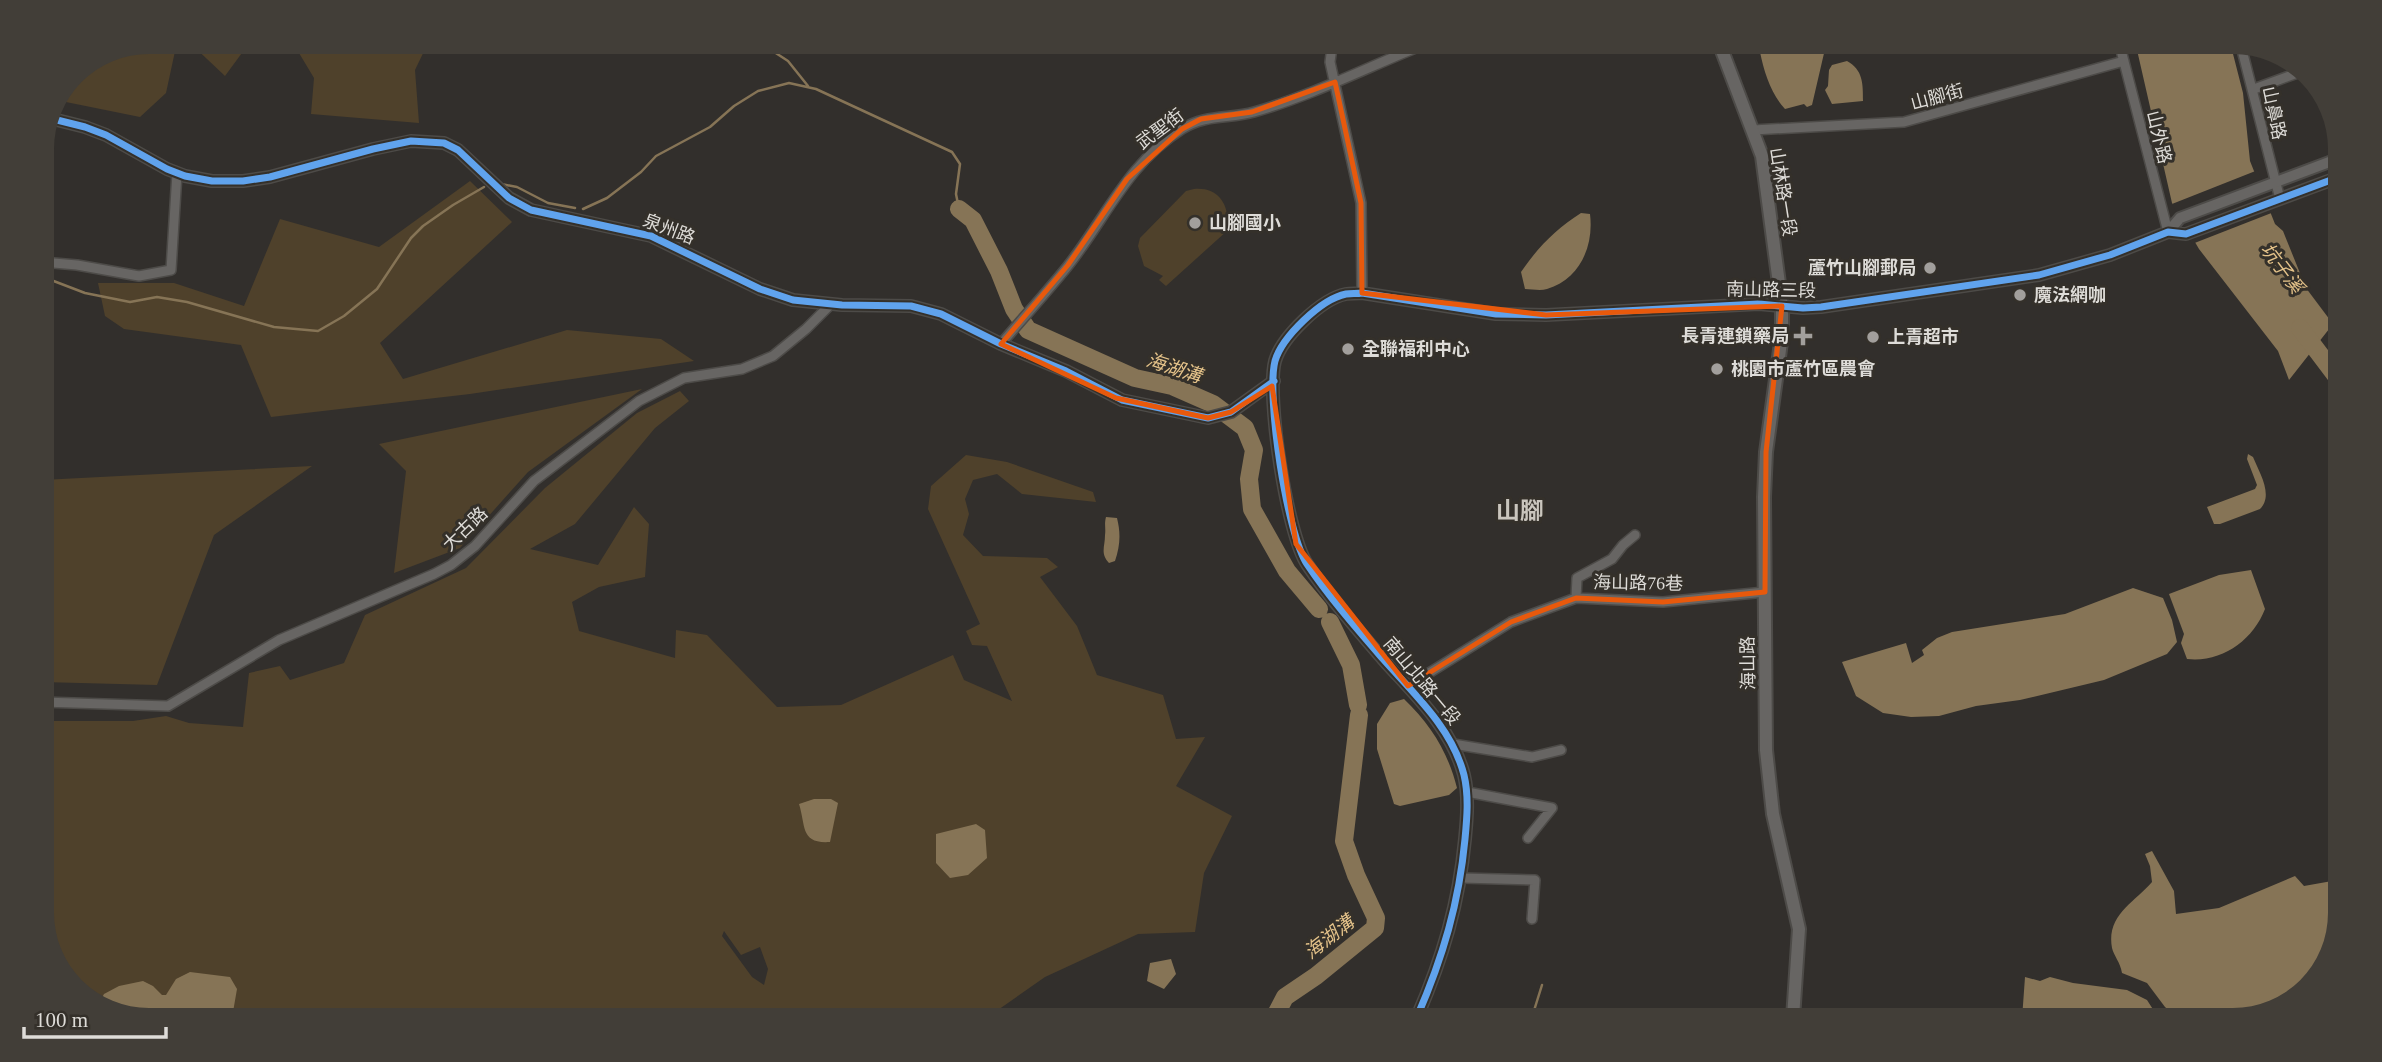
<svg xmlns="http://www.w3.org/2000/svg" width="2382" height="1062" font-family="'Times New Roman','Noto Sans TC',serif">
<rect width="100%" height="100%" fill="#322f2c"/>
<path fill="#4f412b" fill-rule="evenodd" d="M150 42H177L166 93 140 117 61 101 74 73Z
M189 42H250L225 76Z
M293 43H428L415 70 419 123 311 114 314 78Z
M470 181 512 222 380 343 403 379 567 330 661 339 694 361 470 394 271 417 241 345 124 329 105 316 98 283H174L244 306 280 219 379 247Z
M1194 189C1215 187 1227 200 1228 221L1234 216 1238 221 1166 286 1159 280 1163 276 1144 266 1138 246 1140 238 1186 191Z
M642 389 528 472 460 548 394 573 406 471 379 444Z
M680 391 689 401 655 428 575 524 530 549 598 565 634 507 649 524 645 577 599 587 572 602 579 631 675 658 676 630 707 635 777 707 841 705 953 655 964 680 1012 701 987 646 972 645 966 631 980 624 928 509 931 486 966 455 1007 462 1093 492 1096 502 1022 494 997 474 973 480 965 499 969 514 963 535 983 556 1047 558 1058 567 1040 577 1077 626 1097 675 1163 695 1176 739 1205 737 1176 786 1232 816 1204 873 1195 932 1138 934 1045 977 995 1012 996 1015 108 1012 60 973 42 920V721H133L166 716 189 723 243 727 249 673 280 666 290 680 344 663 365 615 466 568 545 488 637 413ZM724 931 741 955 760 947 768 969 764 985 752 977 722 936Z
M312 466 214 535 157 685 42 682V480Z"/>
<path fill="#867456" d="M1763 48 1825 49 1812 105 1807 107 1804 104 1785 109C1771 94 1764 72 1760 52Z
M2137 50H2232L2243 93 2250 161 2275 224 2283 231 2306 288 2333 324 2289 380 2278 351 2199 249 2172 203Z
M1847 61C1863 70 1863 83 1863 101L1832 104 1825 90 1828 86 1829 70 1832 65Z
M1581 213 1590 214C1594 246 1580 279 1547 289 1540 291 1532 289 1525 289L1521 272C1538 247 1556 229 1581 213Z
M2248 454 2253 457C2259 472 2274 495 2260 509L2220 524H2214L2207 507 2255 489 2257 485 2247 459Z
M1106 517 1117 518C1121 534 1120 546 1115 561L1109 563C1100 553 1105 547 1105 535 1106 528 1104 525 1106 517Z
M2251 570 2265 609C2253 640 2222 663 2187 659L2181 643 2184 634 2169 594 2219 575Z
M2133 588 2163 598 2172 620 2177 642 2167 654 2104 680 2020 700 1976 706 1939 716 1911 717 1883 713 1856 696 1842 662 1906 643 1912 663 1924 655 1922 650 1937 638 1952 632 2065 614Z
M1404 699C1431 725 1448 752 1457 788L1449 795 1400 806 1394 804 1377 749V724L1390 703Z
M814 799H831L838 803 830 842C800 844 806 826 799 804Z
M976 824 985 830 987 858 968 875 950 878 936 863V834Z
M2152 851 2174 891 2176 914 2219 908 2295 876 2304 886 2332 881V954L2293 1002 2227 1020 2179 1019 2165 1007 2147 983 2122 973C2120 962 2114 956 2112 948 2106 915 2134 903 2152 882L2150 866 2145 854Z
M1171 959 1176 974 1164 989 1147 981 1150 963Z
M190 972 230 977 237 989 233 1012H108L99 1003 104 994 119 986 143 981 153 986 162 995H166L176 979Z
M2025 977 2040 981 2050 977 2073 983 2127 990 2147 1000 2156 1014 2154 1020 2022 1019Z"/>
<path fill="#322f2c" d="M2258 170 2274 212 2192 244 2172 204Z"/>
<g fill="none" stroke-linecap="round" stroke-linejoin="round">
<path stroke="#867456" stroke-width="2.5" d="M762 44 788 61 808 86
M501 184 517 187 548 203 575 208
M583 209 607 198 641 172 656 156 710 127 734 106 758 91 789 83 816 89 952 152 960 164 956 194 959 209
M42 279 51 280 85 293 130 302 157 297 187 302 274 327 318 331 344 316 377 289 411 238 423 226 453 205 484 187
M1532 1017 1542 985"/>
<path stroke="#867456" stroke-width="18" d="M959 209 973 220 999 271 1014 309 1028 330 1135 378 1172 386 1213 404 1245 428 1254 450 1249 479 1252 509 1287 571 1319 609
M2300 328 2337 377
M1330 622 1351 665 1358 705
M1275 1016 1285 997 1316 976 1375 928 1376 918 1356 875 1344 841 1359 715"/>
<defs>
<path id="minor" d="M1332 47 1330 62 1361 203 1362 293
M2121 50 2168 232
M2242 50 2280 199
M2254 89 2300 72
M1753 130 1904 122 2124 61
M42 262 77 265 139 276 171 270 177 173
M1001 344C1023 318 1046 293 1067 267 1106 218 1127 164 1182 129 1205 114 1230 119 1254 112 1310 96 1364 69 1418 47
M1576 598 1577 578 1612 559 1623 545 1635 535
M1408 686 1511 622 1576 598 1663 602 1765 592
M42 702 168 706 279 640 434 574 451 565 475 546 534 481 639 401 684 378 742 369 773 356 806 329 831 304
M1453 744 1532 757 1561 750
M1467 792 1552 808 1528 838
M1462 878 1535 880 1532 919"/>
<path id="tertiary" d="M53 119 85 127 106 135 167 169 185 176 212 181H243L270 177 373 149 411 141 444 143 458 150 509 198 531 210 651 236 760 289 793 300 842 305 911 306 941 314 1001 344 1066 371 1122 400 1208 418 1231 412 1274 381
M2168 232 2180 218 2340 158
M1417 1017C1443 957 1459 903 1465 839 1467 818 1469 796 1464 775 1452 728 1414 694 1383 659 1357 629 1329 597 1307 564 1287 534 1266 396 1275 361 1282 337 1321 299 1346 294 1351 293 1357 294 1362 293L1496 314 1546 315 1759 304 1803 308 1821 307 2039 275 2110 255 2168 232 2186 234 2339 177"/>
<path id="secondary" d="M1721 48 1762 156 1782 306V335L1766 452 1764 497 1766 750 1773 814 1799 929 1793 1018"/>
</defs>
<use href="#minor" stroke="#4d4b48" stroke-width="12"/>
<use href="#tertiary" stroke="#4d4b48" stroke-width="14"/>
<use href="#secondary" stroke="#4d4b48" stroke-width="16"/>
<use href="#minor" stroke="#676563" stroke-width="9"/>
<use href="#tertiary" stroke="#676563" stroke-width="10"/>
<use href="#secondary" stroke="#676563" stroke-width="12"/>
<defs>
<path id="cycleway" d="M53 119 85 127 106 135 167 169 185 176 212 181H243L270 177 373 149 411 141 444 143 458 150 509 198 531 210 651 236 760 289 793 300 842 305 911 306 941 314 1001 344 1066 371 1122 400 1208 418 1231 412 1274 381
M1417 1017C1443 957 1459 903 1465 839 1467 818 1469 796 1464 775 1452 728 1414 694 1383 659 1357 629 1329 597 1307 564 1287 534 1266 396 1275 361 1282 337 1321 299 1346 294 1351 293 1357 294 1362 293L1496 314 1546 315 1759 304 1803 308 1821 307 2039 275 2110 255 2168 232 2186 234 2339 177"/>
</defs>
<use href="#cycleway" stroke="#34302a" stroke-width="11"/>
<use href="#cycleway" stroke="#60a3ed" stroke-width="7"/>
</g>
<path fill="none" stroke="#e8590c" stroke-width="5" stroke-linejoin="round" d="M1335 82 1361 203 1362 293 1546 315 1782 306 1766 452 1765 592 1663 602 1576 598 1511 622 1408 686 1296 544 1272 386 1231 412 1208 418 1116 398 1001 344 1068 265 1127 179 1182 129 1201 119 1252 112Z"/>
<g fill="#a29f9c" stroke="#34302a" stroke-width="2.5">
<circle cx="1195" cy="223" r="7"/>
<circle cx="1930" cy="268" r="7"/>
<circle cx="2020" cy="295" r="7"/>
<path d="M1799.5 325.5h7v7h7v7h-7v7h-7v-7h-7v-7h7z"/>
<circle cx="1873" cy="337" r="7"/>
<circle cx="1348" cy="349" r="7"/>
<circle cx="1717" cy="369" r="7"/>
</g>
<g text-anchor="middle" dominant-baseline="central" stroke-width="6" stroke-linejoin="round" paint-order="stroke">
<g font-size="18" fill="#dedcd8" stroke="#34302a">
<text transform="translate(1937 97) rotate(-15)">山腳街</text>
<text transform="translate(2274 113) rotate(78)">山鼻路</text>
<text transform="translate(1160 129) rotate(-37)">武聖街</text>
<text transform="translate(2159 137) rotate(76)">山外路</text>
<text transform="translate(1783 192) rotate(81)">山林路一段</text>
<text transform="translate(669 229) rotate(21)">泉州路</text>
<text transform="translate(1771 290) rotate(1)">南山路三段</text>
<text transform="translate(465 529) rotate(-44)">大古路</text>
<text transform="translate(1638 583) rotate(1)">海山路76巷</text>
<text transform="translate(1748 663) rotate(-91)">海山路</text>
<text transform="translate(1422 681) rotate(50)">南山北路一段</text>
</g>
<g font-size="18" font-weight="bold" fill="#dedcd8" stroke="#34302a" text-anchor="start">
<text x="1209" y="223">山腳國小</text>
<text x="1916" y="268" text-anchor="end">蘆竹山腳郵局</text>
<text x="2034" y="295">魔法網咖</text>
<text x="1789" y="336" text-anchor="end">長青連鎖藥局</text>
<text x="1887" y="337">上青超市</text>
<text x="1362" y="349">全聯福利中心</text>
<text x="1731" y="369">桃園市蘆竹區農會</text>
</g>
<g font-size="19" font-style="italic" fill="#e5c38a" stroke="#34302a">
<text transform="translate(2282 268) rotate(53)">坑子溪</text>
<text transform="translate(1174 368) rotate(18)">海湖溝</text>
<text transform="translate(1329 937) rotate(-38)">海湖溝</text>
</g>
<g font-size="24" font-weight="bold" fill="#c9c5bd" stroke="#34302a">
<text x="1520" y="511">山腳</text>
</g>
</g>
<path d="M0 0H2382V1062H0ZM149 54H2233A95 95 0 0 1 2328 149V913A95 95 0 0 1 2233 1008H149A95 95 0 0 1 54 913V149A95 95 0 0 1 149 54Z" fill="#423e38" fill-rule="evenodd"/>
<path d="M24 1027v10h142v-10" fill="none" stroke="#dedcd8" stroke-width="3.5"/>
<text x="35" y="1027" font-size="21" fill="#dedcd8" stroke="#34302a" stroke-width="5" paint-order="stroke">100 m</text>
</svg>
